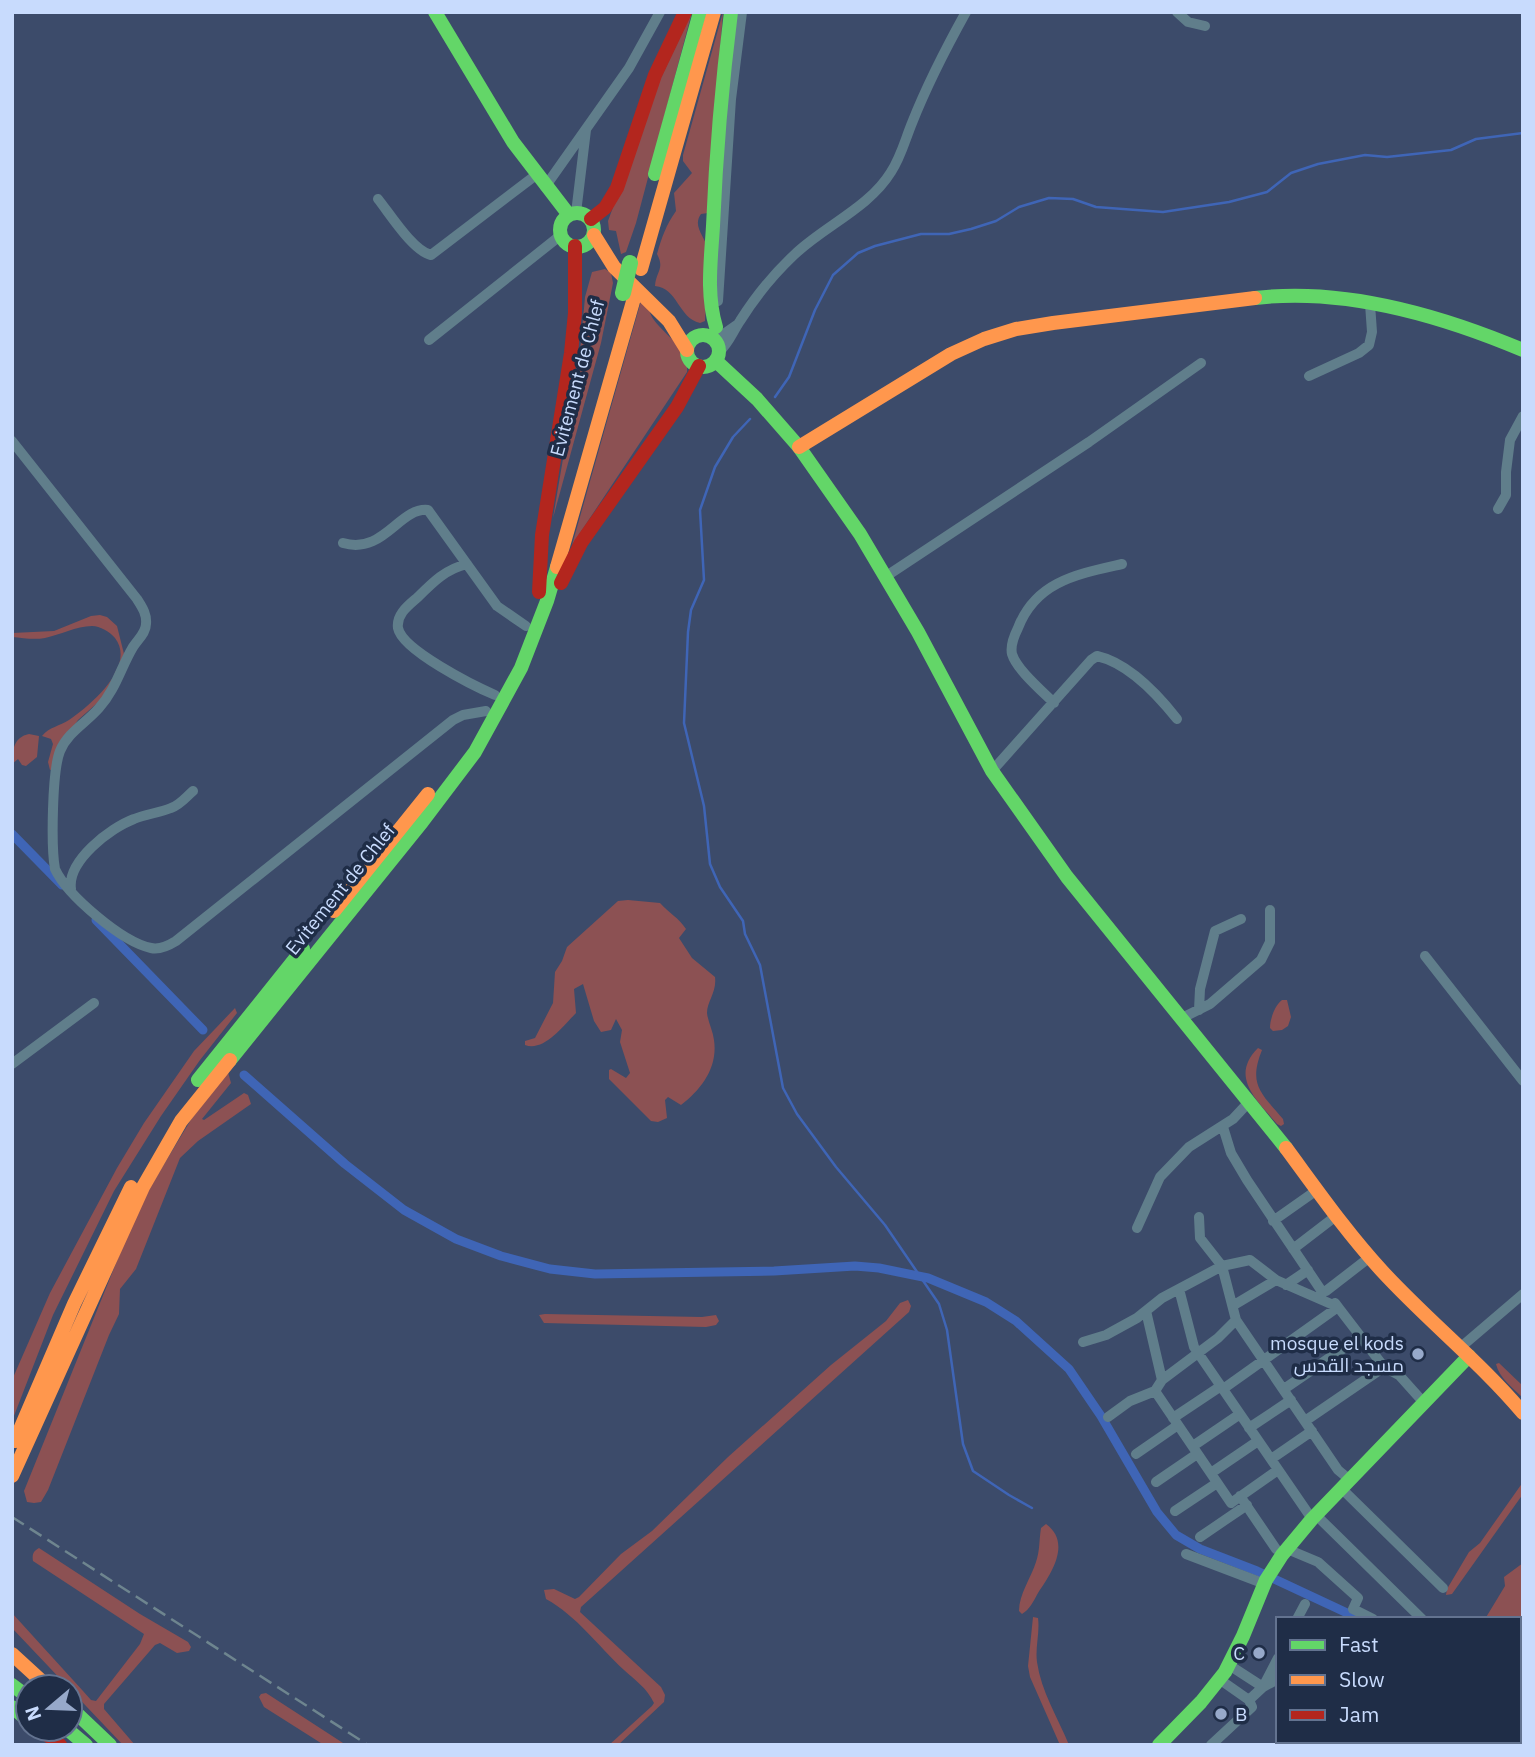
<svg xmlns="http://www.w3.org/2000/svg" width="1535" height="1757" font-family="'IBM Plex Sans',Cairo,sans-serif">
<rect width="100%" height="100%" fill="#3c4b6a"/>
<path fill="#8c5153" d="M692 12 636 223 626 252 621 254 616 231 609 230 608 221 658 84Z
M723 12 708 213 701 214C692 226 705 237 708 249 712 264 706 304 705 321L700 323C678 318 678 288 655 286 656 271 665 269 657 254 662 237 666 225 676 211L674 193 692 173 683 161V155Z
M605 269 611 273 613 283 601 343 553 518 579 364 585 297 592 272Z
M646 297C648 304 649 314 654 320 666 337 689 347 687 372L572 545 641 301Z
M100 615 107 617 117 626 124 654 103 698 78 720 69 733 53 769 50 770 48 762 53 744 51 739 42 736C49 727 60 726 69 720 89 706 137 667 115 638 110 632 100 626 92 626 76 626 60 635 45 638 34 640 23 638 12 637V633L54 631 91 616Z
M29 734 39 736 37 757 26 766 22 765 18 759 12 764C12 750 14 737 29 734Z
M628 900 660 903C669 913 679 918 686 929L679 938 692 958 715 977C717 992 707 1001 707 1013 708 1022 713 1031 714 1040 718 1067 702 1089 681 1105L668 1097 665 1100 667 1118 658 1122 651 1121 609 1079V1070L611 1069 626 1078 630 1073 620 1042 622 1030 616 1019 611 1030 601 1032 594 1021 583 984 574 989 576 1013C563 1026 544 1052 525 1045V1041L535 1038 553 1003 555 972 562 961 567 947 618 901Z
M1282 1000H1287L1291 1017 1288 1026 1282 1030 1273 1031 1270 1028C1270 1019 1275 1005 1282 1000Z
M235 1008 237 1013 200 1060 161 1116 114 1191 53 1315 12 1421V1380L50 1293 117 1168 144 1123 194 1051Z
M1258 1048 1262 1050C1248 1085 1261 1093 1283 1119L1284 1124 1281 1126 1277 1124C1257 1100 1229 1077 1258 1048Z
M228 1072 231 1083 202 1119 204 1120 244 1093 248 1095 251 1104 198 1141 180 1158 136 1269 120 1289 119 1314 109 1335 48 1490 41 1502 34 1503 27 1502 24 1491 140 1204 192 1118Z
M908 1300 911 1306 909 1312 581 1607 580 1612 661 1687 665 1695 664 1702 618 1745H609L652 1706 654 1703C647 1688 635 1680 624 1670 598 1646 577 1616 546 1599L544 1590 554 1589 575 1599 579 1597 621 1554 652 1531 728 1457 831 1365 886 1321 900 1303Z
M545 1314 702 1317 716 1315 719 1321 716 1325 706 1327 544 1323 539 1315Z
M1499 1363 1523 1386V1398C1513 1388 1499 1378 1496 1364Z
M1523 1482V1494L1452 1594 1446 1595 1447 1589 1469 1552 1480 1543Z
M1046 1524C1072 1543 1051 1574 1038 1593 1033 1602 1030 1609 1022 1614L1019 1611C1019 1594 1031 1578 1036 1562 1040 1550 1039 1540 1041 1528Z
M39 1548 140 1614 188 1642 191 1647 189 1651 177 1653 160 1643 155 1645 104 1704V1709L135 1745H123L12 1628V1613L83 1691 91 1700 96 1701 140 1644 144 1634 33 1561C32 1555 33 1551 39 1548Z
M1523 1563V1697L1519 1702V1619H1485L1505 1586 1504 1577Z
M1033 1617 1038 1618C1040 1633 1035 1647 1037 1662 1041 1691 1058 1718 1069 1745H1060L1030 1677 1028 1666Z
M266 1693 343 1743 346 1745H324L264 1707 259 1697 261 1694Z"/>
<g fill="none" stroke-linecap="round" stroke-linejoin="round">
<path stroke="#3f65b6" stroke-width="2.5" d="M775 397 789 377 815 310 833 275 858 253 875 246 921 234H949L971 229 996 221 1019 207 1049 198 1073 199 1096 207 1163 212 1229 202 1267 192 1291 173 1318 164 1365 155 1387 157 1451 150 1476 139 1523 133
M750 419 733 437 715 467 700 510 704 580 691 610 688 632 684 723 704 806 710 864 720 887 743 921 745 934 760 965 783 1088 797 1114 836 1167 885 1225 939 1304 947 1330 963 1444 973 1471 1009 1495 1032 1508"/>
<path stroke="#3f65b6" stroke-width="9" d="M12 834 62 885
M96 920 203 1030
M244 1075 345 1164 404 1210 456 1239 501 1256 550 1269 595 1274 774 1271 855 1266 879 1268 928 1278 986 1302 1016 1321 1069 1369 1101 1416 1157 1512 1176 1535 1200 1549 1257 1571 1360 1619
M1424 1741V1745"/>
<path stroke="#607e8b" stroke-width="10" d="M1177 12 1188 22 1205 26
M545 187 629 68 660 12
M378 199C390 214 413 251 431 255L536 175
M576 213 586 130
M718 301 731 99 742 12
M429 340 561 235
M715 340 738 324
M719 352C729 343 732 333 740 321 755 297 773 275 794 255 824 226 869 208 891 172 901 157 905 140 912 123 927 85 946 48 966 12
M1309 376 1359 353 1369 345 1372 332 1370 304
M12 441 137 599C142 607 147 614 146 624 146 633 138 639 133 647 121 667 116 689 99 708 86 723 68 732 60 751 52 771 51 847 55 869 67 895 122 942 151 948 160 950 168 946 176 941L453 720 463 715 486 711
M1498 509 1506 495V472L1510 440 1523 416
M343 543C384 555 399 507 428 510L497 606 526 626
M467 564C446 569 433 582 418 597 409 605 396 614 398 628 402 650 474 686 495 695
M885 577 1089 442 1201 363
M1054 703C1042 691 1017 670 1012 654 1010 645 1014 636 1018 628 1036 581 1078 574 1122 564
M992 771 1091 660 1097 656C1128 663 1158 695 1177 719
M71 889C67 861 110 828 134 819 146 814 159 813 171 808 180 805 186 797 193 791
M1425 956 1523 1081
M1199 1010 1200 989 1215 931 1241 919
M1182 1018 1210 1004 1261 960 1270 942V910
M12 1064 94 1003
M1223 1127 1231 1153 1247 1180 1323 1293
M1273 1221 1317 1190
M1137 1228 1160 1177 1189 1147 1233 1119 1248 1103
M1293 1249 1336 1216
M1286 1285 1308 1270
M1179 1289 1194 1347 1312 1519
M1326 1291 1370 1257
M1234 1305 1276 1280
M1146 1311 1162 1380
M1236 1320 1338 1470 1350 1480
M1083 1342 1106 1335 1137 1318 1162 1298 1222 1266 1250 1260 1276 1280 1338 1307 1384 1367 1399 1375 1425 1404
M1461 1347 1523 1294
M1223 1389 1338 1307 1335 1303
M1284 1389 1360 1337
M1155 1391 1231 1503 1278 1470
M1108 1417 1130 1401 1155 1391 1162 1380 1218 1338 1236 1320 1222 1266 1200 1238 1199 1217
M1173 1418 1221 1386
M1305 1421 1384 1367
M1249 1428 1291 1400
M1193 1446 1240 1414
M1136 1454 1178 1425
M1271 1459 1312 1431
M1211 1473 1258 1441
M1156 1482 1197 1454
M1342 1489 1443 1588
M1240 1496 1276 1549
M1175 1511 1217 1483
M1316 1515 1422 1619
M1200 1537 1247 1505
M1287 1549 1318 1562 1358 1598 1353 1609 1373 1619
M1186 1554 1265 1584
M1297 1619 1305 1604
M1278 1658 1263 1687 1278 1679
M1219 1679 1249 1700
M1519 1711 1523 1706
M1211 1745 1252 1707 1249 1700 1263 1687 1229 1665
M1492 1745 1495 1741"/>
<path stroke="#63d668" stroke-width="14" d="M435 12 513 142 569 215
M655 174 700 12
M560 230a17 17 0 1 1 34 0a17 17 0 1 1-34 0Z
M1255 298C1345 287 1440 315 1523 350
M716 327C706 294 711 260 713 226 716 154 722 83 731 12
M687 351a16 16 0 1 1 32 0a16 16 0 1 1-32 0Z
M716 361 757 399 799 447 860 534 918 632 992 771 1067 877 1286 1148
M230 1060 422 822 475 752 521 668 547 601 557 567
M198 1080 303 949
M12 1685 28 1697
M12 1707 28 1720
M70 1707 110 1745
M67 1729 86 1745
M1159 1745 1201 1702 1225 1672 1243 1636 1266 1580 1282 1555 1312 1519 1469 1356"/>
<path stroke="#ff974d" stroke-width="14" d="M594 235 614 267 669 321 687 350
M641 269 714 12
M799 447 951 354 984 339 1016 329 1053 323 1255 298
M557 567 634 298
M334 911 428 794
M1286 1148C1317 1190 1347 1233 1382 1271 1427 1320 1480 1362 1523 1413
M15 1441 74 1304 131 1187
M12 1476 143 1187 181 1121 230 1060
M12 1654 48 1687"/>
<path stroke="#b3261e" stroke-width="14" d="M591 219 605 208 617 188 655 75 685 12
M561 583 581 543 677 407 699 366
M539 592 542 535 571 353 575 313V246
M40 1729 60 1745"/>
<path stroke="#6e858f" stroke-width="2.5" stroke-dasharray="14 7" stroke-linecap="butt" d="M12 1517 368 1745"/>
<path stroke="#63d668" stroke-width="16" d="M623 293 630 263"/>
</g>
<g fill="#97a9ca" stroke="#1f2d47" stroke-width="2.5">
<circle cx="1418" cy="1354" r="7"/>
<circle cx="1259" cy="1653" r="7"/>
<circle cx="1221" cy="1714" r="7"/>
</g>
<g text-anchor="middle" dominant-baseline="central" stroke-width="7" stroke-linejoin="round" paint-order="stroke">
<g font-size="19" fill="#c8dbfd" stroke="#1f2d47">
<text transform="translate(577 378) rotate(-75)">Evitement de Chlef</text>
<text transform="translate(340 889) rotate(-51)">Evitement de Chlef</text>
</g>
<g font-size="19" fill="#c8dbfd" stroke="#1f2d47" text-anchor="end">
<text x="1404" y="1343">mosque el kods<tspan x="1404" dy="22">مسجد القدس</tspan></text>
<text x="1245" y="1653">C</text>
<text x="1235" y="1714" text-anchor="start">B</text>
</g>
</g>
<rect width="1535" height="1757" fill="none" stroke="#c8dbfd" stroke-width="28"/>
<rect x="1276" y="1617" width="245" height="126" fill="#1f2d47" stroke="#637390" stroke-width="2"/>
<rect x="1290" y="1640" width="35" height="10" fill="#63d668" stroke="#637390" stroke-width="2"/>
<text x="1339" y="1652" font-size="21" fill="#c8dbfd">Fast</text>
<rect x="1290" y="1675" width="35" height="10" fill="#ff974d" stroke="#637390" stroke-width="2"/>
<text x="1339" y="1687" font-size="21" fill="#c8dbfd">Slow</text>
<rect x="1290" y="1710" width="35" height="10" fill="#b3261e" stroke="#637390" stroke-width="2"/>
<text x="1339" y="1722" font-size="21" fill="#c8dbfd">Jam</text>
<g transform="translate(49 1708) rotate(251)"><circle r="33" fill="#1f2d47" stroke="#637390" stroke-width="2"/>
<path d="M0-5L12 26L0 18L-12 26Z" fill="#97a9ca"/>
<text y="-10" font-size="19" font-weight="bold" text-anchor="middle" fill="#c8dbfd">N</text>
</g>
</svg>
